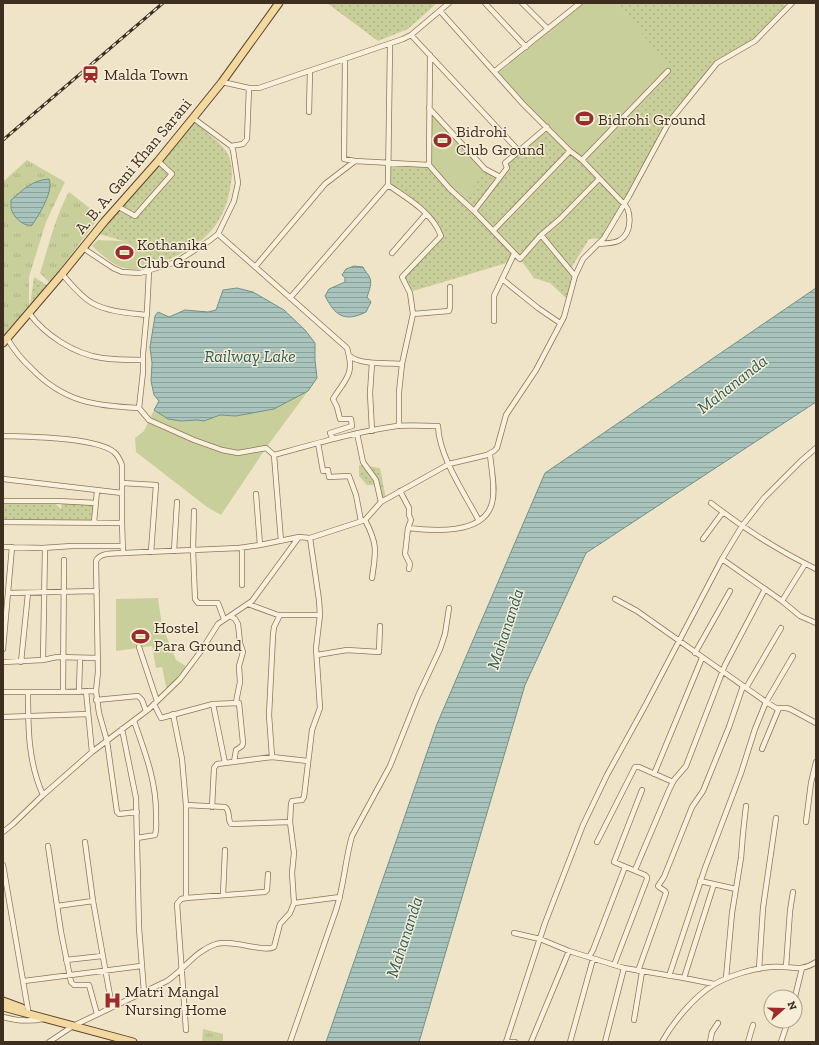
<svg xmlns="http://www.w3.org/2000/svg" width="819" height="1045" font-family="'Zilla Slab',serif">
<defs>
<pattern id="grass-dots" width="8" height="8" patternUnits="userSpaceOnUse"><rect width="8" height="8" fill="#c9cf9b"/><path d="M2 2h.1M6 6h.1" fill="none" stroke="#aeb285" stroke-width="1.8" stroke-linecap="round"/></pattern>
<pattern id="park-tufts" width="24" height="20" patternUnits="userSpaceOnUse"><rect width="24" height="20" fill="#c9cf9b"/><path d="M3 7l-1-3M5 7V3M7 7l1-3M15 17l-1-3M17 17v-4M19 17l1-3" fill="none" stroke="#aeb285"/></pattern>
<pattern id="water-rules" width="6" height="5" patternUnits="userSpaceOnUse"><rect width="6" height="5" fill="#a9c4bc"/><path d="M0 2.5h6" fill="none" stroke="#8ba098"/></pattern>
</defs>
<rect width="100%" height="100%" fill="#f0e4c8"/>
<path fill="url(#grass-dots)" d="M327 3H437L408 29 378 41Z
M616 3H783L787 7 755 41 717 63 669 122 604 238 589 239 570 270 572 275 568 300 550 283 534 278 520 259 413 291 402 277 440 233 422 209 388 185 389 166 429 165 485 169 500 177 507 168 505 163 547 127 570 153 586 165 673 72Z
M194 121C203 130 219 141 226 151 232 159 233 174 231 183 224 232 197 249 154 265L148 251 130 243 99 234Z
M34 277 51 288 29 313Z
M359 465 380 468 386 499 381 502 374 485H367L359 476Z
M3 501H52L61 509 62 501 95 503 93 522H3Z"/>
<path fill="url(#park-tufts)" d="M27 160 65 182 46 222 29 277V313L3 343V182Z
M69 192 100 216 50 283 40 273C49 245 55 217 69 192Z
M203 1029 223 1034V1042H202Z"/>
<path fill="#c9cf9b" d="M584 3H616L674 72 586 165 496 74 528 49Z
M431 114 485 169 464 202 429 165Z
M98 240C111 241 150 239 151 258 151 261 149 265 148 268 121 273 111 263 92 246Z
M308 391 266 448 221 515 207 507 136 452 135 438 144 431 154 410 168 419 181 421 197 420 204 421 220 415 236 416 274 409Z
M158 598 162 625 176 660 186 666 167 691 162 667 156 668 152 646 116 651V599Z"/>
<path fill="url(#water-rules)" stroke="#6f938a" d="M49 179C54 191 39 215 32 225 23 227 12 216 11 207 11 205 11 203 11 200 23 190 32 180 49 179Z
M354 266 363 267C365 271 367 273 369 276 373 282 369 291 367 297L371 302 366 312C344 323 335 315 325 296L329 289 345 282V278L342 275 346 269Z
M237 288 253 292 284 310 305 330 315 343V360L317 378 308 391 274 409 236 416 220 415 204 421 197 420 181 421 168 419 154 410 159 401 154 395 151 381 152 363 150 347 155 316 158 312 169 317 185 310 208 312 216 310 223 290Z
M816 288V402L586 553 525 685 419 1042H326L437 724 545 473Z"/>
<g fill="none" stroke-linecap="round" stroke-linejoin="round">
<defs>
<path id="street" d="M485 3 526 47
M522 3 548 29
M440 11 523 104 570 151 582 160 621 201C633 209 632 233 620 240 614 244 605 243 598 244
M411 35 519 151 547 127
M345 59 344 159 355 161
M495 71 580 3
M222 82 249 88H259L403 39 411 35 449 3
M429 108 485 169 500 177
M309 112 310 71
M231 146 243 144 247 139 249 88
M582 160 668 71
M429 165 430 55
M388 185C408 199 432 212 441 236L402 277 410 293 413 314 402 364 399 392V426
M117 206 135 216 172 174 158 161
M474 211 520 259 541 235 575 276
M493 231 570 151
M218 234 347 348C355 375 346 378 333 399L337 407 340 419H351L352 426 330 433 333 439
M541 235 560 219 599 179
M83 248 113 268 122 272 140 273 176 262 209 241 218 234 234 201 238 183 233 150 231 146 193 118
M392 253 426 214
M255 267 325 184 355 161 429 165 450 189 474 211 507 168 505 163 519 151
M149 271 147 311 143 354V372L139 408 149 420 194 440 222 450 238 453 266 448 274 455 281 541
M62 274C71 284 80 296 92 303 108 312 129 313 147 315
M502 279 538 308 560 323
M290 298 388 185 390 45
M29 313C45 335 74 354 102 358 116 360 129 360 143 360
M413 314 449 311 450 307V287
M494 321V296L514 254
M7 338C14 350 22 360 32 369 64 402 95 406 139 408
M350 356C359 365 390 363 402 364
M372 363 370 393 372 431
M357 433 363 462 376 480 381 502
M3 436C28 437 95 437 114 452 118 455 120 460 122 465V523
M318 443 323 471 328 470 329 477 349 476 356 495 361 521
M274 455C314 444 355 432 397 426 410 425 425 426 438 426 439 457 465 494 479 521
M3 479 122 493
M122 483 156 485 151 552
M400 491 409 508V515L411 520 408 528C434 531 484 535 492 503 496 489 491 468 490 454
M256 494 260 545
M3 501H58L96 503
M711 503C743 528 779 551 816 569
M194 511 193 550 195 599 198 603H218L224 619
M365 520C378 545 376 551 372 578
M3 522 122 523 123 553 239 548 260 545 299 537
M94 522 97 491
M408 528 405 554 410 564 409 569
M703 539 723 512
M3 547 42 548 72 546H122
M174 551 177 502
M722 559 782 601 800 616 816 623
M242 585V548
M8 593 97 591
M615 599 637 611 766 702 776 708H786L790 709 816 723
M782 601 805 564
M248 604 278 615H320
M230 616 235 619 238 624 240 643 243 652 239 666 240 682 236 702
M139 647 157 701
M3 649 12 547
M695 653 730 591
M317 655 347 650 379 652 380 626
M43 660 45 548
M3 662 43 660 57 657 98 658
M21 662 28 593
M746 688 781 628
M86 691 92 752
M96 691 98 672 96 561C100 552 114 554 123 553
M3 692H63L96 691 99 713 107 741 117 812 119 814 137 812
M28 692C28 727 28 762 43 795
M63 692 64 560
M79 692 80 658
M96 700 138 696 142 700 146 711
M154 704 161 718 213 704 239 703 243 743 242 746 236 750 234 762
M213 704 225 763 272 757 308 761
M173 714 182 759 186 805V898L265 892 267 890 268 874
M3 717 88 714
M134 721C145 752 157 783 156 817 156 823 157 829 155 835L137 838
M122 729 136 798 139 928 144 992
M762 749 779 708
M272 757 269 715 273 635 274 627 280 615
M654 774 702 658
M186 805 225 807C231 811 227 819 231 824L290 822
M212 807 214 768 217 764 225 763
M806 822 811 783 816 762
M3 832 13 824 42 796 92 752 149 709 180 679 201 651 218 624 252 601 299 537 310 538 365 520 381 502 449 464 487 455 494 451 497 448 506 415 536 370 564 317 575 276 583 259 604 238 629 196 669 122 717 63 755 41 792 3
M85 842 93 901 112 1007
M597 842 635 767H639L673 782
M48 846 61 932 71 982 74 985H89L97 1014
M3 865 28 1010
M635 870 669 790 674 780 686 766 725 665 765 589
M700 881 736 889
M223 895 225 850
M186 898 181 899 177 904 186 1030
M294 903 340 897
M57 906 93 901
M514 933 540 939 569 951 624 968 684 978 714 984
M589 957 593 950 625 867
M66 960 102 956
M614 965 647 879V877L645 875 614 862 642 790
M786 967 790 911 793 892
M759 969 763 908 776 818
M638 971 666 893 665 891 659 887 658 886 664 877 692 807 703 791 729 727 743 686
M669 976 705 868 741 773 755 729 766 702 793 656
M684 978 714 884
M726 978 732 913 741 858 743 833 746 806
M24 981 141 966
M795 997 802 968
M3 1017C17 1021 28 1022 43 1019
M634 1020 642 972
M49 1042 73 1026 167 981C184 970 195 951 216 944 234 939 263 953 274 947L280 924 290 913 294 903 292 873 294 853 290 822 291 804 292 801 302 800 304 797 312 730 320 708 316 648 320 615 319 600 310 538
M290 1042 336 910C344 886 345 860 352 836L390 766 418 696 440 649 445 634 449 608
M506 1042 545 923 583 825 607 775 645 706 722 559 742 526 764 498 801 461 816 448
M506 1042H515
M531 1042 569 951
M570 1042 593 959
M605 1042 624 968
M662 1042C673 1022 694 997 713 985 728 976 754 968 771 967 789 965 800 973 816 962
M710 1042 712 1032 718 1023
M748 1042 753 1025
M781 1042 788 1021"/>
<path id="primary" d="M3 343 62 274 104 222 158 161 193 118 222 82 279 3
M3 1001 22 1008
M3 1007 133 1042"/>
</defs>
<use href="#street" stroke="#8d765c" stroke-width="6"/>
<use href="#primary" stroke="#5b4430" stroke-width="9"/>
<use href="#street" stroke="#faf1dc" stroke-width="4.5"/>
<use href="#primary" stroke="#f3d9a0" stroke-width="7"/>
<defs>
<path id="rail" d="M3 140 163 3"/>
</defs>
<use href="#rail" stroke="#3d2e20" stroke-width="3"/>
<use href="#rail" stroke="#f7eed8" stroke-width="1.5" stroke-dasharray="4.5" stroke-linecap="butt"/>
</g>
<defs>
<symbol id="station-bare" viewBox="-9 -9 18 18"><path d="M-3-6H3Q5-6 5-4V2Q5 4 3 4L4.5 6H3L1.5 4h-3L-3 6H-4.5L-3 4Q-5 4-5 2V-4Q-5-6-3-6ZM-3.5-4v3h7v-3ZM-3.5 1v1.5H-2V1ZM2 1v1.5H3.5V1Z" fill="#9e2a2b" stroke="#f7eed8" stroke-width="2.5" paint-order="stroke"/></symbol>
<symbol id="stadium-bare" viewBox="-9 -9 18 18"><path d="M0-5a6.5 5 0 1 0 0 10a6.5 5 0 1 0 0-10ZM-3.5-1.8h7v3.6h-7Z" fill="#9e2a2b" stroke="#f7eed8" stroke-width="2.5" paint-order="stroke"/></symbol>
<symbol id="hospital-bare" viewBox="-9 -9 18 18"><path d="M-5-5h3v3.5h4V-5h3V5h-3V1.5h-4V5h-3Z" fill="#9e2a2b" stroke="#f7eed8" stroke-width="2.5" paint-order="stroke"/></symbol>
</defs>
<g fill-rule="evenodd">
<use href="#station-bare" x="78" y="62" width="25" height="25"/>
<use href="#stadium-bare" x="572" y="106" width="25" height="25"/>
<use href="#stadium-bare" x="430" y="128" width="25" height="25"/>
<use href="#stadium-bare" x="112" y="240" width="25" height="25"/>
<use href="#stadium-bare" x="128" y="624" width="25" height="25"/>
<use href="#hospital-bare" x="100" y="988" width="25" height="25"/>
</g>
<g text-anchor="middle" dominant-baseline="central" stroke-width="3" stroke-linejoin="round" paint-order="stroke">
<g font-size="16" fill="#3d2e20" stroke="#f7eed8" text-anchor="start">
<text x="104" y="74">Malda Town</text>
<text x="598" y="119">Bidrohi Ground</text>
<text x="456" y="131">Bidrohi<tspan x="456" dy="18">Club Ground</tspan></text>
<text x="137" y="244">Kothanika<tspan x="137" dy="18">Club Ground</tspan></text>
<text x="154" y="627">Hostel<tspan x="154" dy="18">Para Ground</tspan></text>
<text x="125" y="991">Matri Mangal<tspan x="125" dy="18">Nursing Home</tspan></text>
</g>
<g font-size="16" fill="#3d2e20" stroke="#f7eed8">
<text transform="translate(133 166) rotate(-50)">A. B. A. Gani Khan Sarani</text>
</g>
<g font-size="17" font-style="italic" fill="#2f5d5a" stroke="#f7eed8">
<text x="250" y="356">Railway Lake</text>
<text transform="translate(732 384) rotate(-38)">Mahananda</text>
<text transform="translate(505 629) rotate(-72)">Mahananda</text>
<text transform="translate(404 937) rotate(-72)">Mahananda</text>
</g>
</g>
<rect width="819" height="1045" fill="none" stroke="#3d2e20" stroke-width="8"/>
<g transform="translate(783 1009) rotate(70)"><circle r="19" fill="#f7eed8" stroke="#ada18e"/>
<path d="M0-3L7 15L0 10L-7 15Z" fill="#9e2a2b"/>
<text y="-6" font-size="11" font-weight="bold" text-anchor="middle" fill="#3d2e20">N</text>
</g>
</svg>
